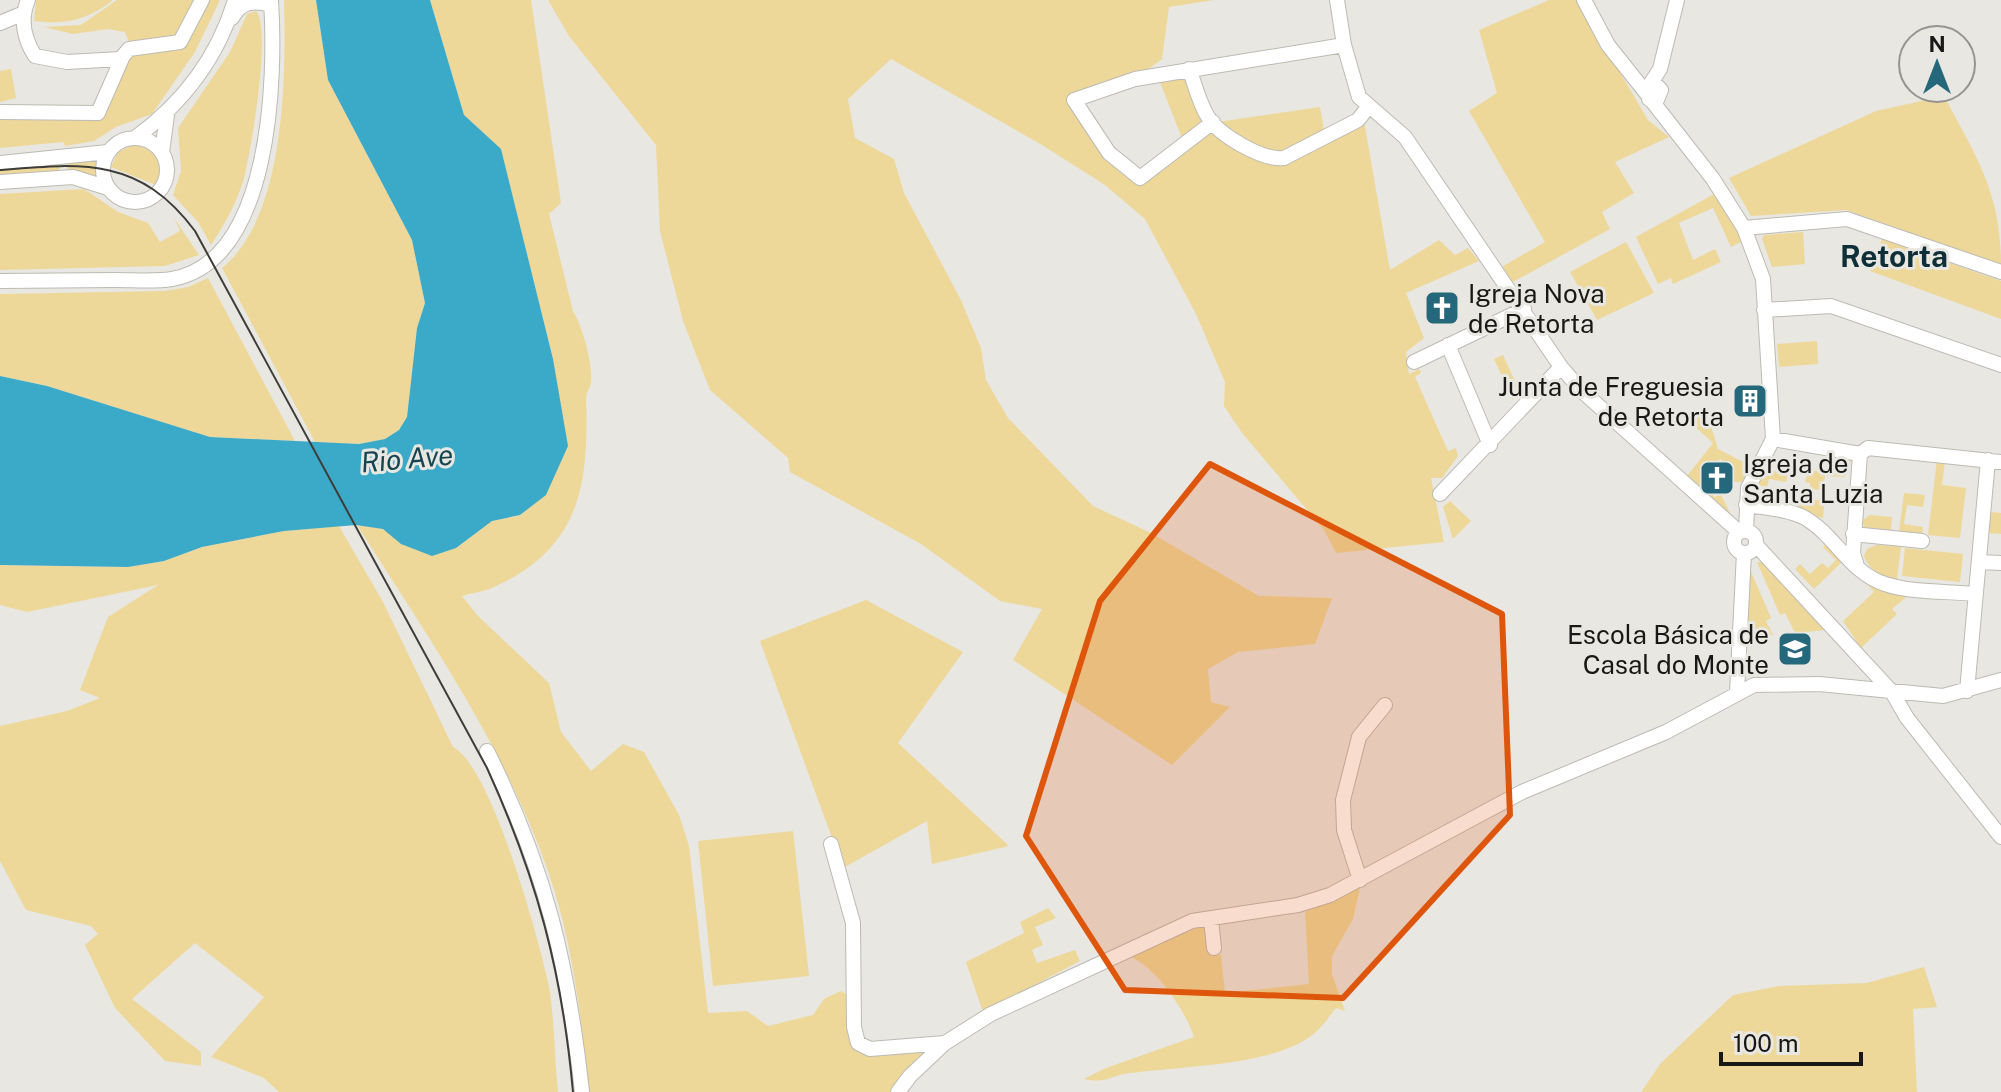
<svg xmlns="http://www.w3.org/2000/svg" width="2001" height="1092" font-family="'Public Sans',sans-serif">
<rect width="100%" height="100%" fill="#e9e7e1"/>
<path fill="#edd89a" d="M36 0H113C88 20 65 25 34 21Z
M117 0H198L180 35 129 42 125 32 108 29 73 34 44 27 81 25Z
M207 0H220L195 52 152 114 116 127 94 141 65 146 64 142 0 148V116H105L129 57 135 52 172 49Z
M284 0H316L328 80 412 240 425 303 417 328 407 417 399 430 385 439 359 444 315 442 222 268C286 216 286 76 284 0Z
M430 0H531L561 203 549 214 573 311C582 325 593 364 591 382 590 389 586 392 586 399 589 486 580 549 492 588 483 592 471 593 462 596L478 616 549 683 561 732 591 771 623 744 644 752 679 815 689 846 708 1013 747 1011 768 1026 813 1015 824 999 841 991 849 996 850 1039 924 1050 925 1055 893 1092H589C581 1018 573 942 548 871 505 747 426 634 357 525L384 529 401 544 456 548 492 521 521 515 553 359 501 150 464 115Z
M548 0H1214L1169 7 1162 59 1135 79 1074 100 1132 175 1213 122 1272 160 1364 121 1390 270 1439 240 1455 255 1468 248 1479 261 1406 293 1424 338 1406 352 1409 374 1419 369 1421 373 1415 377 1448 451 1456 448 1458 456 1442 478H1431L1444 542 1336 553 1324 530 1242 433 1224 406 1225 382 1196 314 1145 219 1105 185 1042 145 891 59 848 99 855 138 894 159 904 193 961 300 981 348 986 380 1008 418 1093 506 1151 533 1259 596 1332 598 1315 644 1238 652 1208 669 1211 702 1230 707 1172 765 1013 660 1042 609 1000 601 921 544 790 472 788 458 710 390 683 321 660 231 656 145 569 36Z
M1549 0H1577L1648 120 1669 137 1615 162 1634 193 1602 212 1610 229 1511 283 1503 266 1545 242 1469 111 1497 93 1479 30Z
M256 11C272 28 251 152 244 178 237 202 225 224 211 245L198 222 173 195 181 171 178 128 230 52 247 14Z
M11 69 16 98 0 102V71Z
M1185 74 1203 123 1183 141 1158 77Z
M1944 96C1977 158 2001 193 2001 265L1846 210 1751 216 1729 178 1876 111Z
M1320 107 1324 130 1282 153 1257 149 1218 122Z
M133 145C155 148 168 165 156 185L111 167 118 152Z
M98 157 97 178 68 175 67 160Z
M59 161 60 176 0 180V166Z
M84 189 118 212 148 223 160 242 180 231 174 218 199 255 165 266 0 270V194Z
M1716 193 1743 241 1731 247 1713 208 1679 223 1693 260 1715 249 1721 262 1673 284 1671 278 1658 284 1636 237Z
M1803 232 1805 264 1772 267 1762 239 1764 235Z
M1882 239 2001 281V319L1870 271Z
M1626 242 1654 293 1597 320 1570 272Z
M208 278 295 441 210 437 47 386 0 376V294L165 291 188 287Z
M1817 341 1818 364 1779 367 1777 344Z
M1503 355 1520 392 1513 400 1494 359Z
M1705 407 1718 449 1745 463 1743 467 1748 470 1742 482H1732L1721 459 1701 468 1714 497 1721 495 1732 517 1687 476 1713 443 1683 416Z
M1841 455 1853 460 1846 465 1845 477 1825 476 1823 490 1810 489V483L1805 482 1808 470 1839 474Z
M1937 459 1966 462 1965 466 1945 462 1942 485 1966 488 1960 538 1928 535Z
M1765 469 1788 474 1786 482 1769 479 1767 487 1757 485Z
M1904 493 1925 495 1923 507 1907 505 1904 524 1923 527 1922 534 1899 531Z
M1786 496 1840 503V505L1824 504 1823 518 1783 509Z
M1450 501 1471 521 1453 539 1443 507Z
M1990 512 2001 513V534L1987 533Z
M1870 515 1892 517 1891 530 1864 527 1863 520Z
M339 526 383 602 453 747C491 766 538 936 548 982 555 1017 554 1056 558 1092H279L264 1078 211 1057 264 997 195 943 132 999 201 1052V1066L165 1061 115 1008 85 945 98 934 91 926 26 910 0 861V726L67 711 100 698 80 690 108 617 158 585 27 612 0 605V565L128 567 164 561 202 547 284 531Z
M1827 543 1844 560 1814 589 1795 569 1800 564 1810 574 1822 563 1828 568 1836 560 1823 547Z
M1876 545 1901 546 1897 580C1883 578 1868 569 1864 556L1867 549Z
M1905 548 1963 554 1960 582 1902 576Z
M1757 562 1766 563 1826 630 1795 633 1785 613 1780 615Z
M1749 567 1771 618 1766 621 1773 635 1744 638Z
M1867 584 1911 593 1892 609 1897 614 1861 648 1843 621 1874 592Z
M866 600 963 652 898 743 1009 846 932 864 927 821 843 868 760 641Z
M793 831 809 976 713 986 698 841Z
M1360 888 1353 919 1332 956V974L1345 1011 1336 1008C1329 1016 1324 1025 1316 1032 1279 1066 1180 1066 1131 1073 1110 1075 1108 1084 1084 1079L1106 1068 1194 1037C1186 1011 1154 964 1128 956L1202 925 1206 929 1210 954 1221 955 1225 993 1309 984 1305 912Z
M1048 908 1056 918 1035 927 1043 945 1032 950 1037 963 1075 950 1080 961 983 1012 966 962 1024 933 1020 922Z
M1924 967 1937 1007 1913 1009 1917 1092H1641L1661 1063 1733 995 1779 986 1867 983Z"/>
<path fill="#3ba9c8" d="M316 0H430L464 115 501 149 553 359 568 446 546 495 520 515 492 521 456 548 432 556 401 544 383 529 356 525 284 531 202 547 164 561 128 567 0 565V376L47 386 210 437 359 444 385 439 399 430 407 417 417 328 425 303 412 240 328 80Z"/>
<g fill="none" stroke-linecap="round" stroke-linejoin="round">
<defs>
<path id="minor" d="M28 0C20 19 24 39 35 56L67 62 121 59
M1337 0 1344 45 1359 97 1405 137 1561 367 1582 391 1739 532
M1584 0 1608 45 1647 94
M232 18C241 1 254 0 271 5
M0 23 24 13
M1189 69C1195 84 1199 103 1208 117 1219 135 1263 161 1284 158L1358 120 1369 106
M1654 83 1661 90 1656 102 1649 99 1647 89 1660 69 1677 0
M1652 101 1713 179 1744 228 1763 279 1773 439 1748 488 1746 531
M0 112 98 113 123 56 129 49 180 42 202 0
M1213 122 1140 178 1109 153 1074 100 1135 79 1344 45
M135 138C183 103 218 57 235 0
M103 170a32 32 0 1 1 64 0a32 32 0 1 1-64 0Z
M162 152 167 115
M0 163 108 152
M0 182 73 177 108 188
M1744 228 1847 219 2001 272
M0 281C39 281 78 280 117 280 134 280 154 282 172 279 272 261 276 78 271 0
M1764 310 1831 306 2001 365
M1448 345 1490 445
M1414 362 1524 309
M1773 439 1860 454 1868 448 2001 462
M1440 494 1561 367
M1746 505C1765 508 1789 509 1805 518 1835 535 1850 573 1885 584 1912 593 1948 591 1976 594
M1734 542a11 11 0 1 1 22 0a11 11 0 1 1-22 0Z
M1853 534 1922 541
M1756 545 1892 692 1907 718 2001 837
M1980 562 2001 563
M1857 566 1853 553 1860 454
M1967 691 1988 460
M1737 692 1744 553
M487 751C545 867 568 963 582 1092
M831 844 853 923 854 1027 858 1043 870 1049 945 1043
M1360 880 1344 830 1343 800 1359 737 1385 705
M1211 919 1214 948
M898 1092 910 1076 945 1043 991 1014 1192 921 1298 905 1330 895 1522 792 1666 732 1754 685 1819 684 1943 696 2001 680"/>
</defs>
<use href="#minor" stroke="#bcbab4" stroke-width="16"/>
<use href="#minor" stroke="#fff" stroke-width="14"/>
<path stroke="#3e3d3a" stroke-width="2" d="M0 170C83 163 140 157 195 231L487 768C537 878 562 971 573 1092"/>
</g>
<path fill="#de560c" fill-opacity="0.2" stroke="#de560c" stroke-width="6" stroke-linejoin="round" d="M1210 464 1502 614 1510 815 1343 998 1125 990 1026 836 1100 601Z"/>
<defs>
<symbol id="church-square" viewBox="-11 -11 22 22"><rect x="-9" y="-9" width="18" height="18" rx="4" fill="#26687b" stroke="#e9e7e1"/><path d="M-1.2-6h2.4v3.5h3.3v2.4h-3.3V6h-2.4V-.1h-3.3v-2.4h3.3Z" fill="#fff"/></symbol>
<symbol id="building-square" viewBox="-11 -11 22 22"><rect x="-9" y="-9" width="18" height="18" rx="4" fill="#26687b" stroke="#e9e7e1"/><path d="M-4-6H4V6H1V3H-1V6H-4ZM-2.5-4.3h1.7v1.8h-1.7ZM.8-4.3h1.7v1.8H.8ZM-2.5-1h1.7V.8h-1.7ZM.8-1h1.7V.8H.8Z" fill="#fff"/></symbol>
<symbol id="school-square" viewBox="-11 -11 22 22"><rect x="-9" y="-9" width="18" height="18" rx="4" fill="#26687b" stroke="#e9e7e1"/><path d="M0-5L7-2L0 1L-7-2ZM-4 1L0 2.5L4 1V4Q0 6-4 4Z" fill="#fff"/></symbol>
</defs>
<g fill-rule="evenodd">
<use href="#church-square" x="1422" y="288" width="40" height="40"/>
<use href="#building-square" x="1730" y="381" width="40" height="40"/>
<use href="#church-square" x="1697" y="458" width="40" height="40"/>
<use href="#school-square" x="1775" y="629" width="40" height="40"/>
</g>
<g text-anchor="middle" dominant-baseline="central" stroke-width="6" stroke-linejoin="round" paint-order="stroke">
<g font-size="26" fill="#191816" stroke="#e9e7e1" text-anchor="start">
<text x="1468" y="293">Igreja Nova<tspan x="1468" dy="30">de Retorta</tspan></text>
<text x="1724" y="386" text-anchor="end">Junta de Freguesia<tspan x="1724" dy="30">de Retorta</tspan></text>
<text x="1743" y="463">Igreja de<tspan x="1743" dy="30">Santa Luzia</tspan></text>
<text x="1769" y="634" text-anchor="end">Escola Básica de<tspan x="1769" dy="30">Casal do Monte</tspan></text>
</g>
<g font-size="28" font-style="italic" fill="#154552" stroke="#e9e7e1">
<text transform="translate(407 458) rotate(-5)">Rio Ave</text>
</g>
<g font-size="30" font-weight="bold" fill="#0f2f38" stroke="#e9e7e1">
<text x="1894" y="256">Retorta</text>
</g>
</g>
<g transform="translate(1937 64)"><circle r="38" fill="#e9e7e1" stroke="#969490" stroke-width="2"/>
<path d="M0-6L14 30L0 20L-14 30Z" fill="#26687b"/>
<text y="-12" font-size="22" font-weight="bold" text-anchor="middle" fill="#191816">N</text>
</g>
<path d="M1721 1052v12h140v-12" fill="none" stroke="#191816" stroke-width="4"/>
<text x="1733" y="1052" font-size="24" fill="#191816" stroke="#e9e7e1" stroke-width="6" paint-order="stroke">100 m</text>
</svg>
